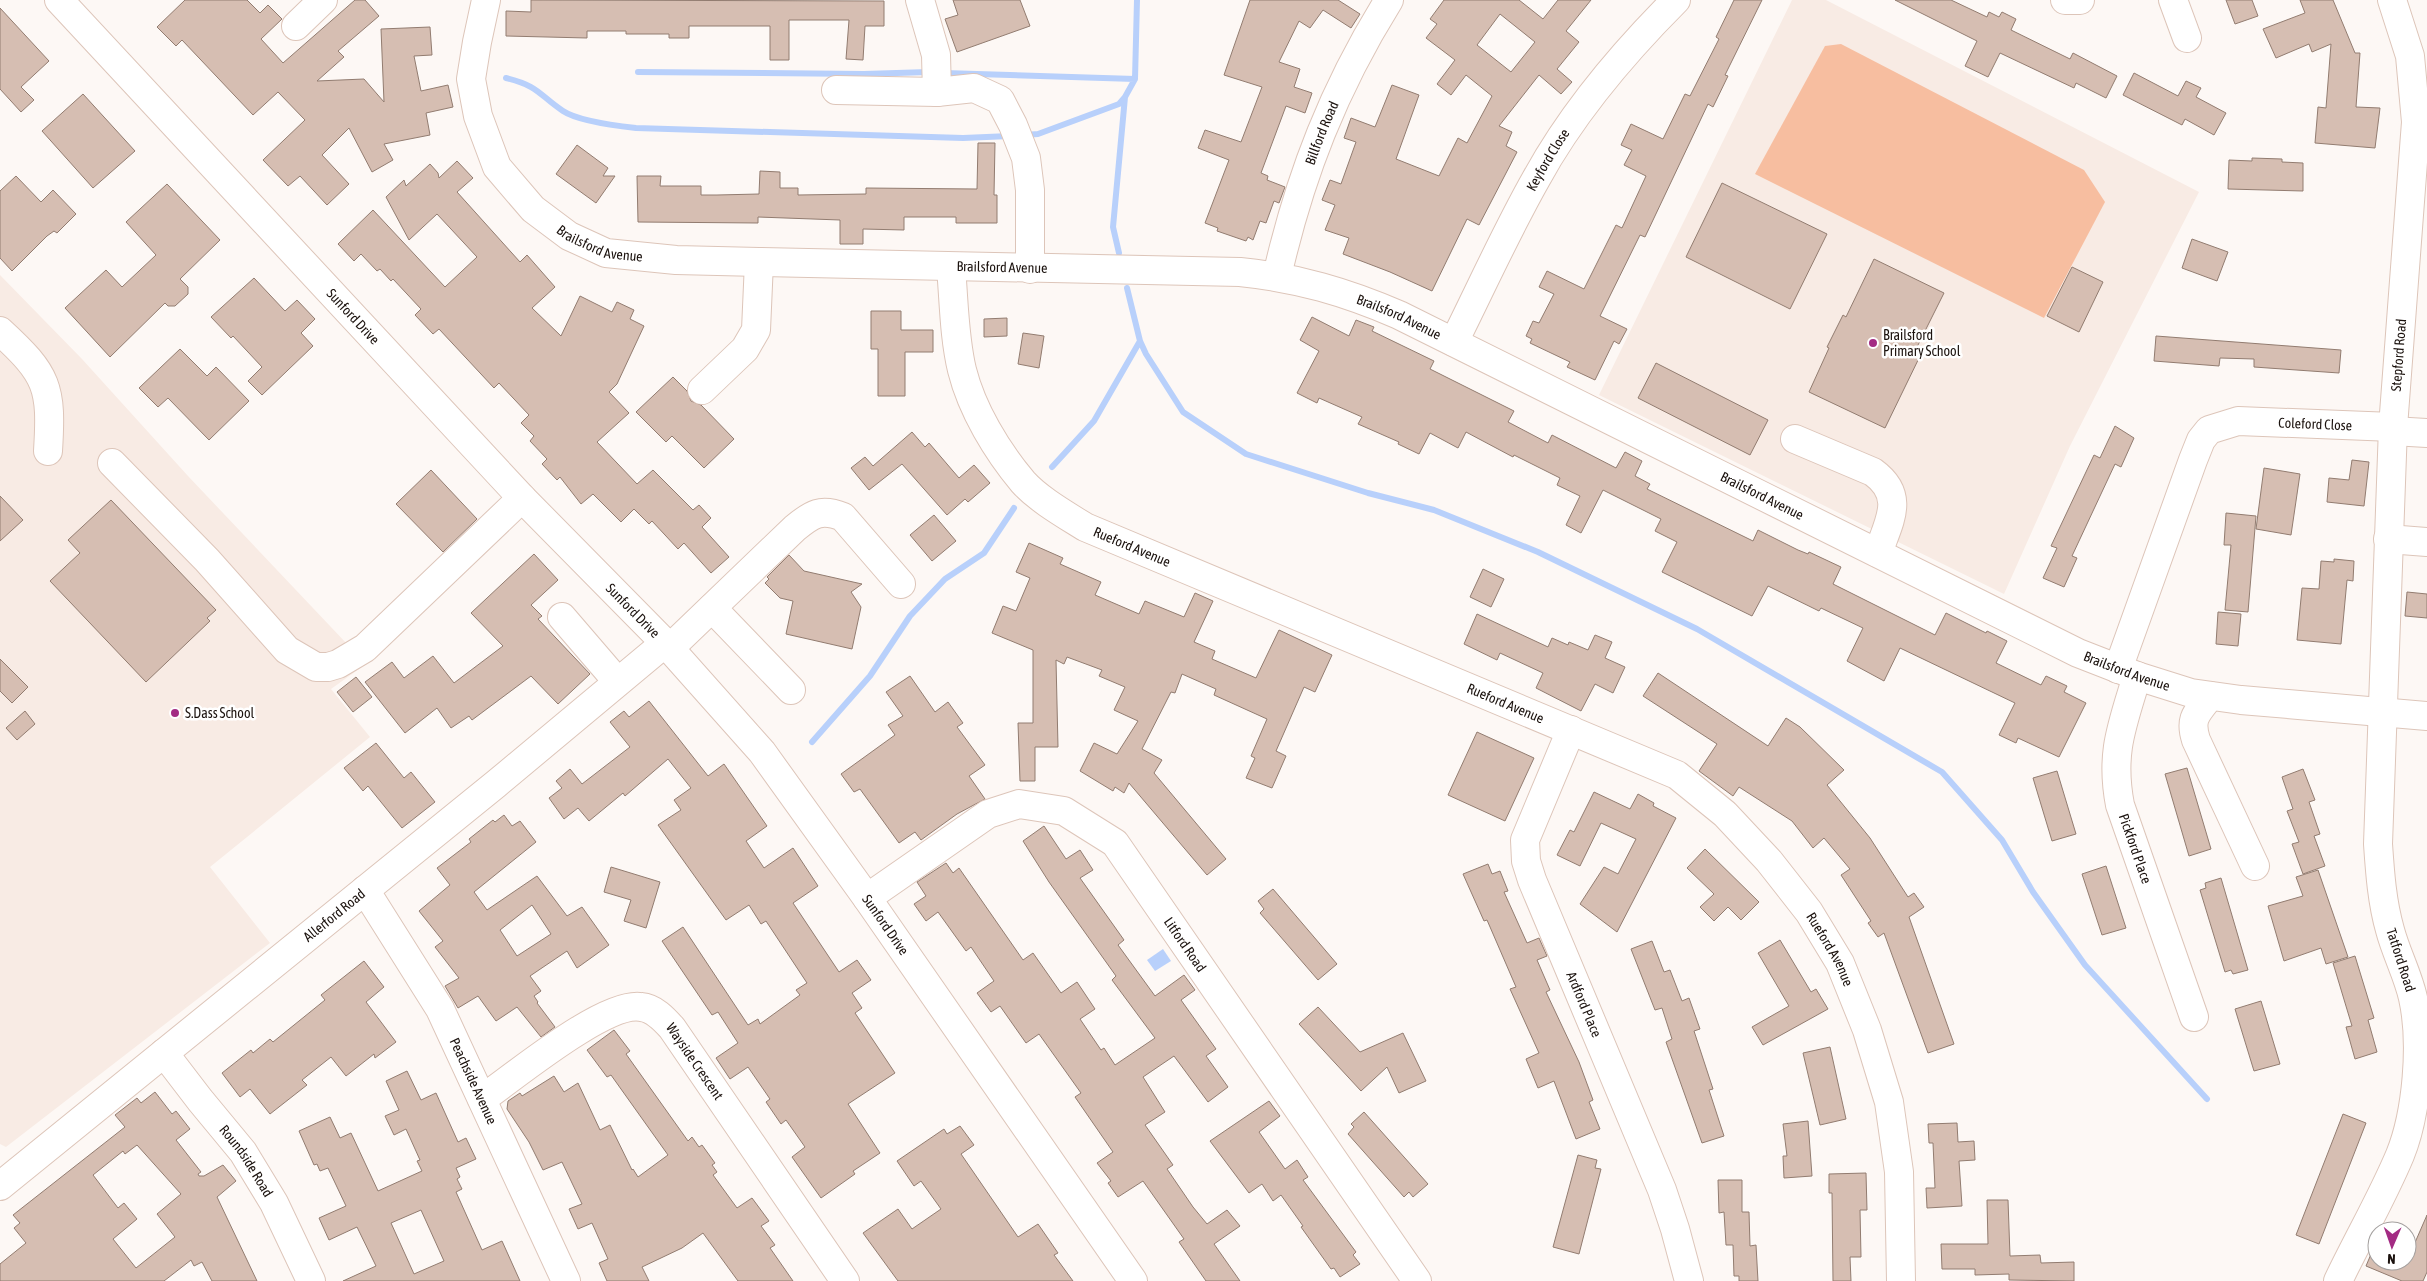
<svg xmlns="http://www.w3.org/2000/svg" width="2427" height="1281" font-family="'Asap Condensed',sans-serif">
<rect width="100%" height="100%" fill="#fdf8f5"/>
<path fill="#f8ebe4" d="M1792 0H1826L2199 192 2070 446 2004 594 1599 395Z
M0 275 82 359 188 476 366 664 331 689 370 737 210 867 270 943 6 1147 0 1144Z"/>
<path fill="#f7bea0" d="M1841 44 2084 170 2105 202 2044 318 1755 174 1825 46Z"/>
<path fill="#b8d0fb" d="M1163 949 1171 961 1155 971 1147 960Z"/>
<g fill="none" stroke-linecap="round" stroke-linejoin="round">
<path stroke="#b8d0fb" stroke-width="6" d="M638 72 864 74 929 72
M944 73 1135 79
M506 78C539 86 539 95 563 111 578 121 618 126 636 128L963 138 1010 136
M1025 135 1038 134 1119 104 1125 97
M1119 253 1113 227 1125 97 1135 79 1137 0
M1140 341 1146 354 1183 412 1246 454 1368 493 1434 510 1538 552 1697 629 1942 772 2002 840 2033 892 2085 965 2207 1099
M1052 467 1094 421 1140 341 1127 288
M812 742 870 676 910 616 945 579 984 553 1014 508"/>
</g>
<path fill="#d6beb2" stroke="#927c70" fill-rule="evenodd" d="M185 0H247L260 13 268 5 282 19 261 39 283 63 355 0H365L379 16 338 51 344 57 317 81 364 79 384 102 381 29 430 27 432 55 414 56 421 91 448 85 453 107 426 113 430 135 384 144 393 160 372 172 349 128 322 155 349 184 327 205 300 176 288 186 263 160 305 120 278 92 253 115 182 40 176 46 157 27Z
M531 0 884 1V26H865L863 60 846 59 849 20H789V60H770V26H689V38H669V34H626V31H587V38L506 36V11L531 12Z
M953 0H1020L1030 26 957 52 945 19 958 15Z
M1250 0H1338L1360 14 1351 28 1323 10 1310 28 1299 21 1279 62 1300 69 1294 87 1312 93 1305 113 1286 106 1261 173 1268 176 1267 180 1285 187 1279 203 1274 201 1266 223 1260 221 1253 240 1248 237 1246 241 1217 231 1218 228 1205 223 1229 160 1198 148 1205 130 1241 142 1262 87 1224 75Z
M1444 0H1519L1543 19 1558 0H1591L1566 31 1579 42 1557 69 1572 82 1561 94 1539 75 1499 126 1512 132 1506 146 1517 152 1479 225 1467 219 1432 291 1390 272 1343 254 1349 238 1325 230 1335 205 1322 200 1330 180 1341 184 1356 142 1344 138 1351 118 1375 127 1392 85 1419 95 1396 159 1439 176 1458 138 1467 143 1492 96 1466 75 1451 95 1437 84 1455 60 1426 38 1437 24 1430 19ZM1500 14 1535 42 1511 72 1477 45Z
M1734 0H1762L1725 75 1728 76 1713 107 1708 104 1645 237 1640 235 1600 316 1627 329 1619 344 1614 341 1595 380 1567 367 1570 362 1530 343 1532 339 1526 336 1533 321 1539 323 1554 294 1539 287 1547 271 1584 289 1616 225 1622 228 1646 176 1624 165 1632 150 1621 145 1631 124 1663 139 1685 94 1690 96 1719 39 1716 37Z
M1895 0H1951L1987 17 1989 12 1999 17 2002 12 2016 19 2011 30 2070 59 2073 53 2117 76 2106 98 2076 83 2074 88 2000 53 1988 77 1965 66 1977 41Z
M2226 0H2252L2258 16 2235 24Z
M2300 0H2333L2355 53H2360L2356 107 2380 108 2375 148 2315 143 2318 107 2326 108 2331 44 2312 52 2309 44 2276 58 2263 29 2305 13Z
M0 8 49 61 21 87 34 100 21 112 0 89Z
M2134 73 2178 96 2186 81 2201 88 2196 97 2226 113 2214 135 2185 119 2182 125 2123 95Z
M83 94 135 151 93 188 42 131Z
M978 143H995L994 195H997V223H956V217H904V230L863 229V244H840V220L758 217V223L638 222 637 176H661L660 186H701V195H717L759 194 760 171 780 172V188H798V195L866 194V188L977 189Z
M577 145 608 168 603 176H615L596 203 556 174Z
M2252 158 2282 159V162L2303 163V191L2228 189 2229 160 2252 161Z
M457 161 473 178 457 192 520 262 527 255 555 287 532 308 561 336 580 296 612 312 617 302 634 310 630 319 644 326 617 384 609 392 629 413 597 442 637 484 653 470 693 510 699 505 711 518 702 527 729 557 711 573 684 543 678 549 652 521 649 524 634 509 621 522 593 494 581 504 560 477 557 480 542 464 547 459 530 441 534 436 521 423 529 415 499 383 494 388 439 329 433 334 415 315 421 309 393 279 391 281 380 269 377 271 361 254 354 261 338 244 373 210 445 287 477 257 437 214 409 240 386 197 404 180 406 186 430 164 438 173 439 178Z
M16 176 41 202 53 190 76 214 57 233 54 231 47 236 12 271 0 258V191Z
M1722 183 1827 234 1790 309 1686 257Z
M167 184 220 240 180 279 188 287V294L175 306H168L165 303 110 357 65 308 106 270 122 287 156 255 126 222Z
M2192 239 2228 252 2217 281 2182 268Z
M1874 259 1944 293 1915 351 1921 354 1885 428 1809 392 1829 348 1827 347 1843 315 1846 317Z
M2072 267 2103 282 2079 332 2047 316Z
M254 278 285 311 297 300 315 319 301 333 313 346 262 395 248 381 262 367 233 336 231 338 211 317Z
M871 311H901V330H933V352H905V396H878V349H871Z
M1312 317 1349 336 1356 320 1374 327 1372 331 1434 361 1430 369 1514 411 1508 422 1548 443 1552 435 1616 468 1625 452 1642 461 1635 476 1650 484 1647 489 1753 541 1758 530 1798 550 1808 554 1809 552 1841 567 1833 584 1935 635 1946 613 1986 633 1987 631 2007 641 1996 663 2041 685 2046 676 2067 686 2064 692 2086 703 2059 757 2018 738 2016 743 1999 735 2015 703 1900 648 1884 681 1847 661 1863 628 1821 608 1819 611 1768 586 1752 616 1662 572 1677 542 1655 531 1661 519 1603 490 1581 533 1566 525 1580 496 1557 485 1560 478 1514 455 1513 457 1466 432 1458 448 1430 433 1419 454 1398 444 1399 442 1358 424 1362 417 1319 398 1317 403 1297 393 1319 351 1300 340Z
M1007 318V336L984 337V319Z
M1023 333 1044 336 1039 368 1018 364Z
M2156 336 2341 350 2339 373 2254 367V359L2220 358 2219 366 2154 361Z
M180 349 207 376 216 367 249 401 209 440 168 398 158 407 139 388Z
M1656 363 1768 420 1750 455 1638 398Z
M673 377 687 391 691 401 701 405 734 439 704 468 672 436 666 442 636 412Z
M2115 426 2134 438 2121 467 2115 464 2072 556 2077 558 2064 587 2043 578 2057 548 2051 546 2094 455 2100 458Z
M912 432 925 447 929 443 959 478 974 465 990 483 968 502 965 499 947 515 902 464 869 490 851 468 865 457 873 466Z
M2352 460 2369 462 2364 506 2327 502 2329 478 2349 480Z
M2264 468 2300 474 2291 535 2256 529Z
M431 470 477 519 443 552 396 504Z
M0 496 23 520 0 541Z
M111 500 216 610 207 618 210 621 146 682 50 581 80 553 68 540Z
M2226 513 2256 516 2248 612 2225 610 2231 545H2224Z
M934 515 956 541 932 561 910 535Z
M1029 543 1063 558 1060 564 1101 582 1095 595 1139 614 1145 601 1184 617 1195 593 1213 601 1194 642 1215 651 1212 659 1256 678 1279 630 1332 655 1315 692 1304 687 1276 751 1286 756 1272 788 1246 778 1255 758 1251 756 1267 719 1214 695 1216 689 1182 674 1175 693 1171 692 1142 749 1162 760 1154 773 1226 859 1207 875 1129 783 1124 793 1115 787 1113 791 1080 771 1094 743 1117 754 1138 721 1114 710 1125 687 1099 676 1102 670 1067 657 1064 664 1056 660 1058 747H1035V781H1020L1018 723H1033V650L992 633 1003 606 1016 611 1030 578 1016 572Z
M534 554 558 580 531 605 542 616 538 619 590 674 558 704 531 676 472 720 469 716 451 728 437 708 405 733 365 682 392 662 404 678 433 656 454 683 503 646 471 613Z
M789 555 804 571 862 584 851 592 861 607 852 649 786 634 793 601 780 598 765 583 769 579 767 577Z
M2334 559 2354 561 2353 581 2347 580 2341 644 2297 640 2302 588 2319 589 2321 561 2334 562Z
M1483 569 1504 579 1491 607 1470 597Z
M2407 592 2427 594V618L2405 616Z
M2218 612 2241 614 2238 646 2216 644Z
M1477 614 1548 647 1552 638 1568 645 1569 642 1588 650 1595 635 1612 642 1605 658 1625 667 1613 693 1595 684 1581 711 1536 688 1543 673 1500 653 1497 660 1464 644Z
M0 659 28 687 12 703 0 691Z
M1658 673 1768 746 1786 718 1800 727 1844 770 1827 785 1870 838 1908 897 1914 893 1924 907 1909 917 1954 1044 1928 1053 1884 933 1878 937 1868 923 1871 921 1841 875 1850 869 1824 838 1813 848 1792 821 1739 787 1733 796 1699 771 1717 744 1643 696Z
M910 676 935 712 948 702 963 723 957 727 985 765 969 776 985 799 957 814 921 840 915 832 899 843 860 789 854 792 841 774 895 735 888 725 903 716 886 692Z
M356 677 372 697 353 712 337 692Z
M649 701 708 776 724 764 767 826 746 841 764 868 793 848 818 886 793 903 839 972 857 960 871 980 852 993 862 1008 855 1013 895 1073 848 1104 880 1153 853 1171 855 1174 821 1198 792 1157 805 1147 786 1120 781 1124 766 1102 770 1099 748 1067 730 1079 716 1058 738 1043 718 1012 712 1015 662 941 683 927 748 1025 758 1019 760 1024 800 995 796 990 807 983 766 921 761 924 749 905 726 920 658 825 681 810 674 800 691 788 668 759 625 796 623 793 589 821 578 808 564 819 549 798 562 788 556 781 570 769 582 784 630 747 610 722 624 711 629 717Z
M25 711 35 724 17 740 6 728Z
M1477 732 1534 758 1505 821 1448 795Z
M376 743 404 778 411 772 435 802 402 828 368 786 363 791 344 768Z
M2187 768 2211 849 2189 856 2165 774Z
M2303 769 2315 800 2309 802 2320 834 2314 836 2325 866 2303 874 2292 844 2299 842 2287 811 2293 809 2282 777Z
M2057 771 2076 834 2052 841 2033 778Z
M1594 792 1630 809 1638 794 1654 803 1653 806 1676 818 1617 932 1580 904 1604 867 1618 874 1636 839 1601 823 1580 866 1557 855 1570 830 1574 832Z
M504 815 512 826 520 821 536 842 474 892 487 910 537 876 567 916 582 907 609 945 577 968 567 951 530 976 541 991 534 996 538 1002 537 1003 555 1027 541 1037 517 1007 496 1021 478 996 458 1008 445 986 459 978 435 947 443 941 419 911 450 885 437 868 471 842 469 839 493 820 495 822ZM532 905 551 934 517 956 500 930Z
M1044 826 1066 859 1080 850 1093 870 1080 878 1124 940 1118 945 1155 996 1184 975 1195 990 1181 1000 1216 1049 1206 1056 1228 1087 1208 1102 1174 1056 1143 1077 1165 1112 1145 1125 1173 1165 1167 1169 1193 1207 1207 1224 1227 1210 1240 1226 1214 1244 1240 1281H1206L1179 1242 1184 1239 1143 1181 1118 1197 1108 1183 1111 1181 1097 1163 1113 1152 1075 1097 1081 1093 1039 1034 1026 1043 1000 1006 991 1012 977 993 994 981 971 947 966 951 938 912 926 921 914 904 926 896 917 882 946 863 953 873 959 868 1023 960 1033 953 1061 993 1077 982 1095 1009 1080 1019 1101 1050 1104 1048 1115 1065 1155 1038 1112 980 1116 976 1049 882 1023 841Z
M1705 849 1759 902 1741 920 1728 907 1714 921 1700 907 1714 894 1687 868Z
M1488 864 1492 874 1500 871 1508 891 1504 892 1527 943 1539 938 1547 956 1537 960 1550 990 1546 992 1579 1062 1593 1100 1589 1102 1600 1129 1576 1139 1554 1081 1538 1088 1526 1059 1539 1053 1510 989 1516 987 1487 920 1484 921 1463 874Z
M2106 866 2126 928 2102 935 2082 874Z
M611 867 660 882 646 928 624 921 631 900 604 892Z
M2318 870 2348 957 2326 964 2321 948 2284 961 2268 906 2303 896 2296 877Z
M2221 878 2248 970 2233 974 2231 970 2225 972 2200 890 2206 888 2205 883Z
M1273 889 1337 964 1318 980 1260 913 1264 909 1258 901Z
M1780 940 1811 992 1816 989 1828 1009 1763 1045 1752 1027 1789 1006 1758 953Z
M1652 941 1664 972 1670 970 1682 1001 1689 998 1700 1029 1694 1031 1713 1089 1709 1090 1724 1136 1702 1143 1666 1042 1672 1039 1662 1008 1655 1010 1631 949Z
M2355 956 2374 1018 2368 1020 2377 1052 2355 1059 2346 1027 2352 1026 2333 963Z
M364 961 384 987 366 1002 396 1042 375 1058 374 1054 346 1076 331 1057 302 1080 307 1085 270 1114 250 1089 240 1097 222 1073 251 1050 253 1053 270 1039 273 1042 325 1000 321 995Z
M2261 1001 2280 1064 2254 1071 2235 1009Z
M1318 1007 1360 1052 1403 1033 1426 1081 1399 1093 1387 1067 1361 1091 1299 1024Z
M614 1030 630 1051 626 1054 688 1141 692 1137 699 1147 702 1145 715 1163 712 1165 717 1172 713 1175 737 1208 752 1198 769 1221 761 1226 775 1245 770 1248 793 1281H738L703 1233 682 1248 642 1267 649 1281H607L599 1263 608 1259 592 1223 578 1229 569 1209 582 1204 562 1162 543 1170 529 1142 507 1109 508 1101 520 1093 522 1096 554 1076 564 1092 578 1083 600 1130 610 1125 632 1170 633 1169 638 1177 668 1155 611 1075 607 1077 587 1050Z
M1830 1047 1846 1119 1820 1125 1803 1053Z
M407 1071 421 1100 436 1093 458 1142 466 1138 476 1159 456 1168 460 1177 457 1179 462 1189 456 1192 482 1250 502 1241 520 1281H343L376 1266 357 1227 329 1240 319 1218 346 1206 328 1168 320 1171 317 1164 314 1165 299 1131 330 1117 340 1138 351 1133 378 1191 422 1171 417 1161 420 1160 406 1129 394 1135 385 1116 399 1110 386 1081ZM421 1210 444 1261 414 1274 391 1223Z
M155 1092 172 1114 176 1111 190 1129 176 1140 201 1172 198 1174 199 1176H204L223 1165 236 1181 217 1197 257 1281H212L202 1262 194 1266 191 1260 164 1281H0V1264L26 1243 14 1228 20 1223 13 1215 125 1127 115 1115 137 1098 141 1103ZM137 1145 181 1194 157 1214 175 1237 136 1268 113 1239 137 1219 124 1203 118 1208 93 1175 123 1151 125 1154Z
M1269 1101 1280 1116 1259 1132 1285 1169 1297 1160 1308 1177 1303 1180 1356 1252 1353 1255 1360 1264 1340 1277 1334 1268 1331 1269 1301 1227 1303 1226 1281 1195 1273 1201 1262 1184 1249 1193 1210 1141Z
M1364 1112 1428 1184 1413 1197 1409 1192 1404 1197 1348 1134 1354 1127 1351 1124Z
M2343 1114 2366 1123 2319 1244 2296 1235Z
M1808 1121 1812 1176 1784 1178 1783 1156H1787L1783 1124Z
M1957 1123 1958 1142 1974 1141 1975 1160 1959 1161 1962 1206 1927 1208 1926 1188H1935L1933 1143H1929L1928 1124Z
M960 1126 974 1145 961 1154 1018 1237 1038 1224 1058 1253 1054 1255 1073 1281H898L863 1233 898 1209 912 1229 941 1209 921 1181 914 1186 897 1161 944 1129 947 1134Z
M1578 1155 1597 1160 1595 1168 1601 1169 1579 1254 1553 1247Z
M1866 1173 1867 1210H1860L1861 1257H1850L1851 1281H1833L1832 1193H1829V1174Z
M1718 1180H1742V1212H1749L1750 1246 1756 1245 1758 1281H1739V1276H1734L1733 1245H1726L1724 1212 1719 1213Z
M1987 1200H2008L2010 1256 2040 1255 2041 1263 2074 1262V1281L2009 1280V1274L1975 1275V1269H1942L1941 1244H1988Z
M2427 1215V1272L2423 1281H2402L2366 1266 2377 1240V1261H2407V1252L2410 1254Z"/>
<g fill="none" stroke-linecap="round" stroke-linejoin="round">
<defs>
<g id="minor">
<path id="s1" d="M59 0 522 498 665 643 762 752 867 898 1133 1281"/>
<path id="s2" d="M486 0 477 42 471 79 478 116 497 167 533 209 569 236 606 253 676 260 759 262 1240 272C1298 278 1346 292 1399 315L2078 653 2137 676 2191 693 2241 700 2427 716"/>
<path d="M920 0 936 55 937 92"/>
<path d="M2065 0H2080"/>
<path d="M2173 0 2187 38"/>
<path d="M296 26 323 0"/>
<path d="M836 90 937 92 974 88 1000 100 1013 125 1026 158 1030 190V269"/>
<path id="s3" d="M951 268C954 301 954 337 962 370 972 410 997 451 1023 482 1038 499 1066 515 1085 527L1677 775 1725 814 1769 861 1809 912 1840 963 1867 1030 1889 1102 1899 1172 1901 1281"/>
<path id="s4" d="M1277 276C1300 175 1334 88 1389 0"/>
<path d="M0 331C48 375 52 387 48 451"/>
<path id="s5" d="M1454 342C1481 288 1506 232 1536 179 1572 113 1623 53 1676 0"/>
<path d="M702 390 745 349 756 330 759 262"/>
<path d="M2392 431 2427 433"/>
<path d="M1795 439 1873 472C1906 496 1889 521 1878 553"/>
<path d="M112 463 207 560 287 650 316 667H328L338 664 365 648 522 498"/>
<path d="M2388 539 2427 542"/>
<path d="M712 608 791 690"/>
<path d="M562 617 617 681"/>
<path d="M670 648 795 528C812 514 821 508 843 517L901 584"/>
<path id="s6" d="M2118 669 2193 460 2201 440 2209 430 2238 421 2393 427"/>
<path id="s7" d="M2137 676C2122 726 2110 753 2120 805L2194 1017"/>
<path d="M2210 696C2197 713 2189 718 2196 740L2255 866"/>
<path id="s8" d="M1571 730 1525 840 1526 861 1532 880 1662 1190 1675 1229 1689 1281"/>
<path id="s9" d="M365 890 440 1009 566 1281"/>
<path id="s10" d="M867 898 988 814 1019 804 1064 811 1115 843 1417 1281"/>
<path id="s11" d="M164 1053 200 1100 243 1152 274 1203 311 1281"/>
<path id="s12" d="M482 1099C514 1077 605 1001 641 1007 654 1008 664 1019 672 1028L845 1281"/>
<path id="s13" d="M0 1186 496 784 665 643"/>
<path id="s14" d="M2338 1281C2358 1239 2382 1198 2400 1155 2417 1113 2423 1043 2413 998 2408 975 2396 953 2390 930 2382 902 2380 873 2378 844L2393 427 2416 122 2410 56 2392 0"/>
</g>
</defs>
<use href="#minor" stroke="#ddc5b9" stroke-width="30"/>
<use href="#minor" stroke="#fff" stroke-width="28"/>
</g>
<g fill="#a32b83" stroke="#fff" stroke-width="2">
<circle cx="1873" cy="343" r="5"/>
<circle cx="175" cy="713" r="5"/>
</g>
<g text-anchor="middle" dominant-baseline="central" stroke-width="5" stroke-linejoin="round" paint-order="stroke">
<g font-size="14" fill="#1b120e" stroke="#fff">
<text stroke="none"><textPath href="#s4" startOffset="150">Billford Road</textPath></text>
<text stroke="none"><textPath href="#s5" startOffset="205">Keyford Close</textPath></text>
<text stroke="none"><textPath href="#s2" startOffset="305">Brailsford Avenue</textPath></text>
<text stroke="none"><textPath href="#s2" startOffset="710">Brailsford Avenue</textPath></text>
<text stroke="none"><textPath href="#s1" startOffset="432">Sunford Drive</textPath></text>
<text stroke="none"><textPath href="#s2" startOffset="1114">Brailsford Avenue</textPath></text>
<text stroke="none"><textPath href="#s14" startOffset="948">Stepford Road</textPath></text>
<text stroke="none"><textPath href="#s6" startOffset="364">Coleford Close</textPath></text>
<text stroke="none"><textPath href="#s2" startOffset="1519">Brailsford Avenue</textPath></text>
<text stroke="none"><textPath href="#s3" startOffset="359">Rueford Avenue</textPath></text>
<text stroke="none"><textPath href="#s1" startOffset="838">Sunford Drive</textPath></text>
<text stroke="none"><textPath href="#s2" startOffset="1924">Brailsford Avenue</textPath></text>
<text stroke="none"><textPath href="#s3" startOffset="764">Rueford Avenue</textPath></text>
<text stroke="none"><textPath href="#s7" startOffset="178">Pickford Place</textPath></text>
<text stroke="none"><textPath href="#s13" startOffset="430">Allerford Road</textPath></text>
<text stroke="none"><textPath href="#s1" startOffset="1242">Sunford Drive</textPath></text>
<text stroke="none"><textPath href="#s10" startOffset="409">Litford Road</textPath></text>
<text stroke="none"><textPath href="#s3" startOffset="1184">Rueford Avenue</textPath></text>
<text transform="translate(2401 960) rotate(72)">Tatford Road</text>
<text stroke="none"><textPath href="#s8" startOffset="295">Ardford Place</textPath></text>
<text stroke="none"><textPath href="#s12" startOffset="265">Wayside Crescent</textPath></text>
<text stroke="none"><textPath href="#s9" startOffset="220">Peachside Avenue</textPath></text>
<text stroke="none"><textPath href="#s11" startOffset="136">Roundside Road</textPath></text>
</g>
<g font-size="14" fill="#1b120e" stroke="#fff" text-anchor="start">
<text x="1883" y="335">Brailsford<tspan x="1883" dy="16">Primary School</tspan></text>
<text x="185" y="713">S.Dass School</text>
</g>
</g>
<g transform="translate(2392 1246) rotate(182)"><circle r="24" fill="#ffffff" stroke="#a4a09f"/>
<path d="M0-4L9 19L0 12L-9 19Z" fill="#a32b83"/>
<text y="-8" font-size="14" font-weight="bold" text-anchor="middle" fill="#1b120e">N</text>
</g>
</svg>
